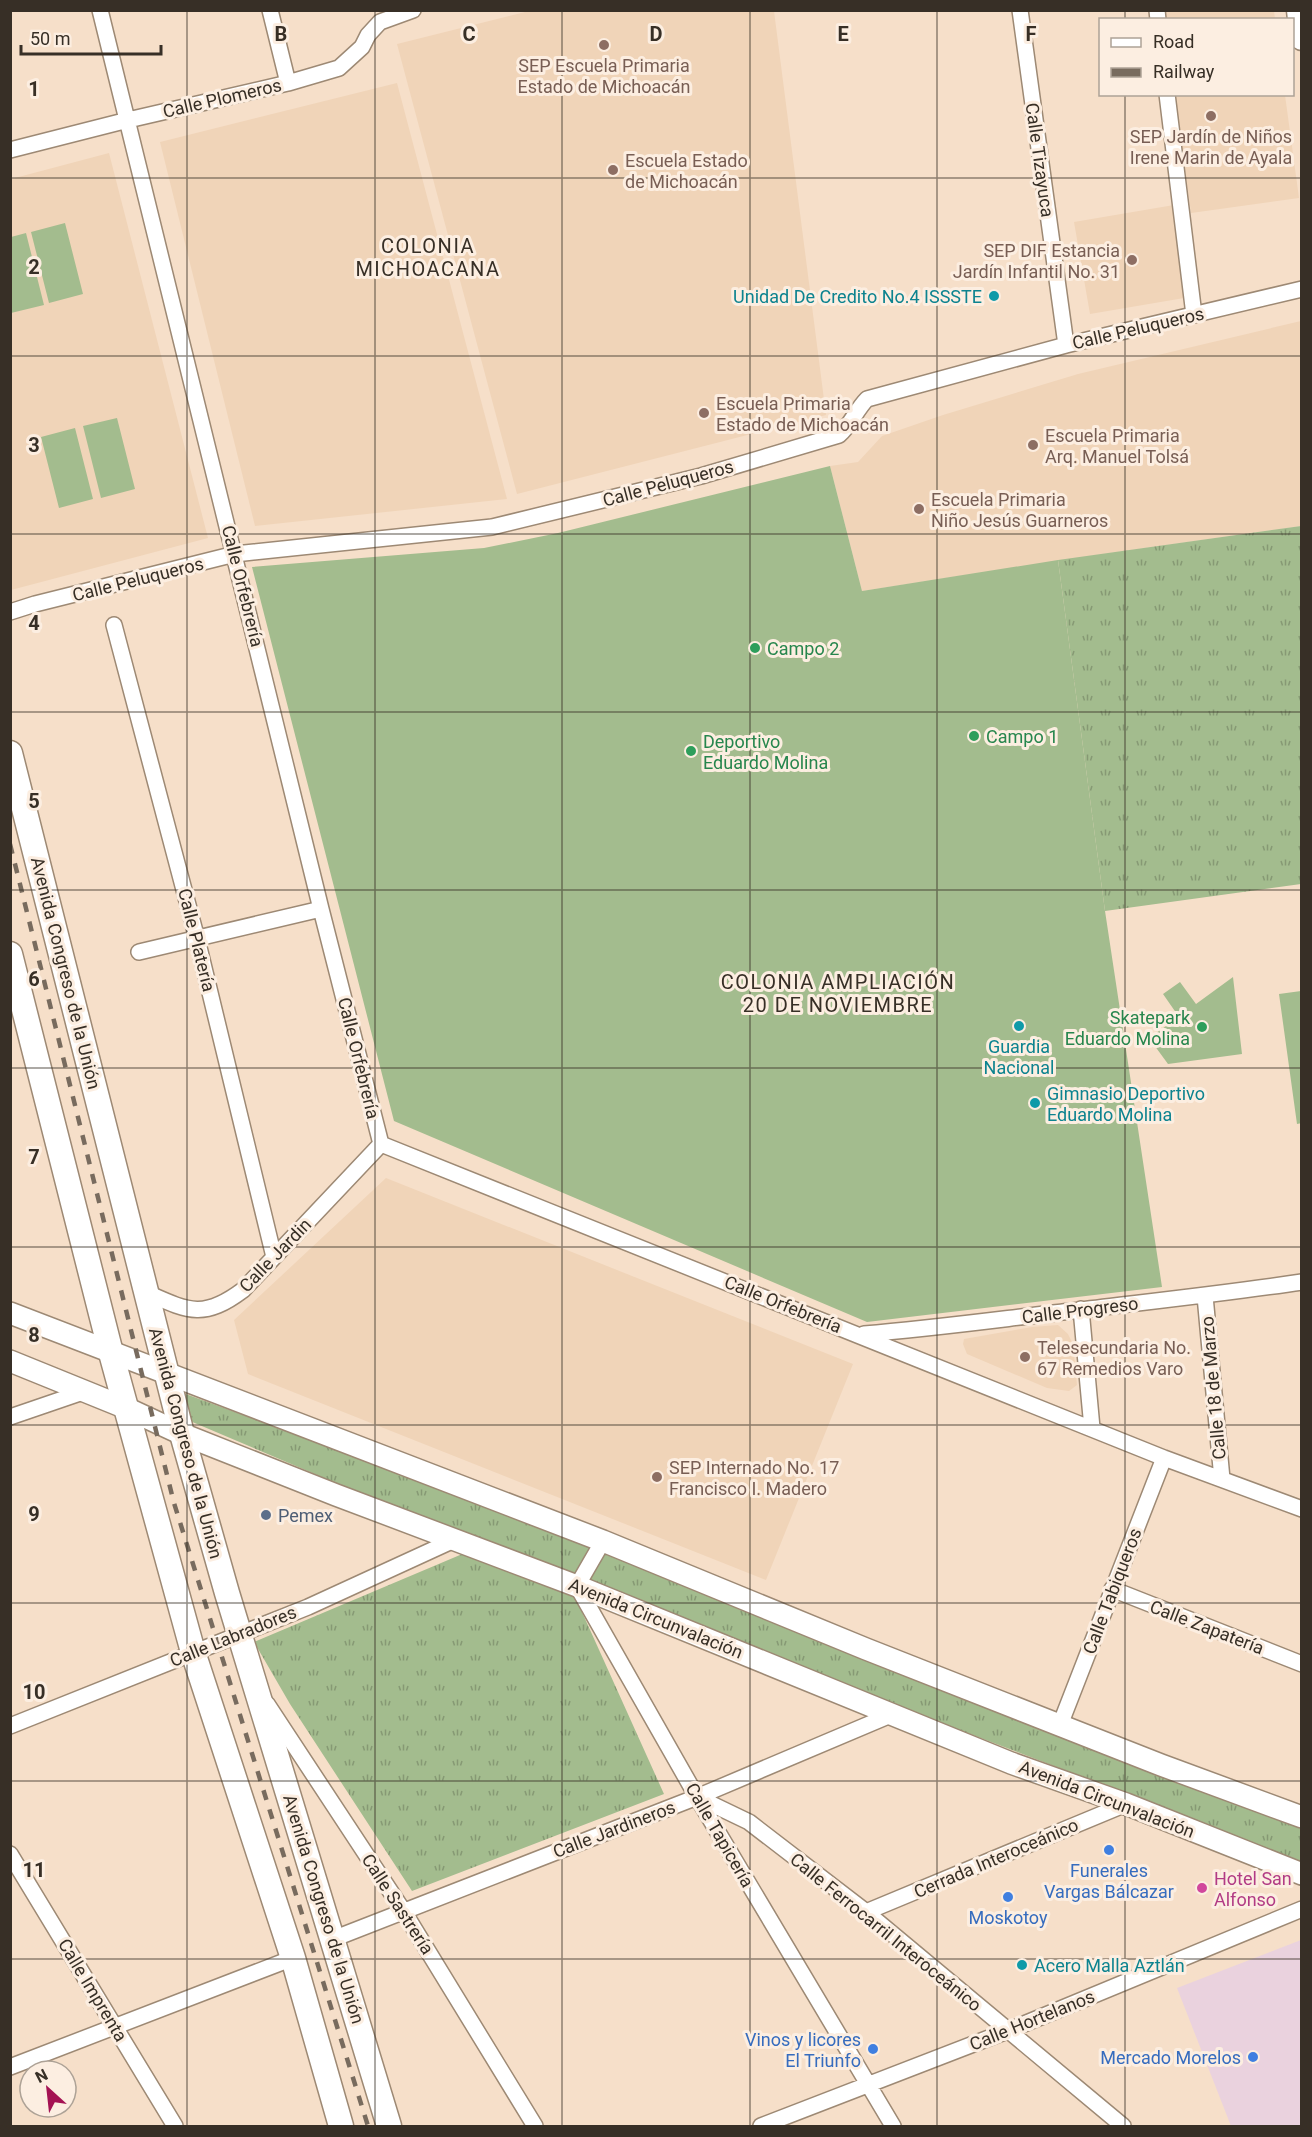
<svg xmlns="http://www.w3.org/2000/svg" width="1312" height="2137" font-family="Roboto,sans-serif">
<defs>
<pattern id="grass-tufts" width="24" height="20" patternUnits="userSpaceOnUse" patternTransform="scale(1.5)"><rect width="24" height="20" fill="#a3bc8e"/><path d="M3 7l-1-3M5 7V3M7 7l1-3M15 17l-1-3M17 17v-4M19 17l1-3" fill="none" stroke="#869974"/></pattern>
</defs>
<rect width="100%" height="100%" fill="#f6dfc9"/>
<path fill="#ead2de" d="M1301 1940V2126H1231L1177 1988Z"/>
<path fill="#f0d4b8" d="M533 10 774 11 826 415 517 494 397 44Z
M1163 11H1274L1275 19H1165Z
M397 83 507 499 255 526 160 142Z
M1175 95H1285L1299 198 1191 213Z
M109 153 208 538 11 590V179Z
M1174 205 1190 297 1090 314 1074 222Z
M1301 321V526L1110 553 862 591 830 466 858 462 882 436 943 415 1078 374Z
M386 1178 853 1364 766 1580 248 1374 234 1320Z
M1058 1325 1068 1334 1073 1344 1077 1385 1069 1391 1047 1388 967 1354 963 1344 964 1339 1032 1327Z"/>
<path fill="url(#grass-tufts)" d="M1301 526V884L1105 911 1058 560Z
M183 1393 416 1478 855 1655 1153 1767 1301 1828V1866L1138 1798 568 1581 664 1794 412 1891 290 1704 254 1642 486 1544 402 1511 190 1421Z"/>
<path fill="#a3bc8e" d="M65 223 83 294 49 303 31 232Z
M26 233 44 305 11 313V237Z
M117 418 135 489 101 498 83 426Z
M75 428 93 499 59 508 41 437Z
M830 466 862 591 1058 560 1105 911 1162 1287 867 1322 394 1121 252 567 484 548 558 533Z
M1233 977 1242 1054 1168 1064 1149 1038 1179 1017 1163 994 1180 982 1196 1004Z
M1301 991 1302 1123 1297 1124 1279 994Z"/>
<g fill="none" stroke-linecap="round" stroke-linejoin="round">
<defs>
<path id="minor" d="M100 10 321 909 381 1144
M270 10 288 83
M1020 10 1066 345
M1157 10 1158 20
M1167 94 1194 315
M10 150 128 120 288 83 339 68 362 47 368 35 380 22 413 10
M10 612 35 604 235 554 492 527 701 476 839 435C851 425 856 410 867 399L1066 345 1302 289
M114 625 197 939 274 1257
M139 952 321 909
M381 1144 1164 1458 1302 1509
M145 1292C188 1311 203 1320 243 1290L381 1144
M1205 1296 1222 1479
M1081 1309 1092 1428
M864 1334C937 1328 1008 1318 1080 1310 1154 1301 1228 1293 1302 1282
M10 1417 86 1391
M603 1541 577 1586 697 1797 893 2126
M1112 1589 1302 1664
M267 1704 404 1912 535 2126
M1060 1725 1164 1458
M10 1726 308 1607 454 1540
M697 1797 749 1822 866 1912 1123 2126
M10 1854 175 2126
M866 1912 1126 1804
M333 1939 697 1797 893 1714
M10 2067 293 1958
M761 2126 1007 2031 1302 1909"/>
<path id="secondary" d="M10 1313 603 1541 866 1649 1161 1765 1302 1817
M10 1361 126 1408 182 1434 336 1495 577 1586 1011 1763 1126 1804 1302 1874"/>
<path id="primary" d="M1299 10 1302 38
M10 753 182 1434 227 1593 389 2126
M10 954 111 1353 193 1652 293 1958 341 2126"/>
</defs>
<use href="#minor" stroke="#9d8974" stroke-width="18"/>
<use href="#secondary" stroke="#9d8974" stroke-width="24"/>
<use href="#primary" stroke="#9d8974" stroke-width="27"/>
<use href="#minor" stroke="#fff" stroke-width="15"/>
<use href="#secondary" stroke="#fff" stroke-width="21"/>
<use href="#primary" stroke="#fff" stroke-width="24"/>
<path stroke="#786b5e" stroke-width="4.5" stroke-dasharray="10 10" stroke-linecap="butt" d="M10 844 174 1503 368 2126"/>
</g>
<path fill="none" stroke="#372f26" stroke-width="1.5" stroke-opacity="0.55" d="M187 10V2126M375 10V2126M562 10V2126M750 10V2126M937 10V2126M1125 10V20M1125 94V2126M10 178H1302M10 356H1302M10 534H1302M10 712H1302M10 890H1302M10 1068H1302M10 1247H1302M10 1425H1302M10 1603H1302M10 1781H1302M10 1959H1302"/>
<g fill="#8d6e63" stroke="#fceee1" stroke-width="2">
<circle cx="604" cy="45" r="6"/>
<circle cx="1211" cy="116" r="6"/>
<circle cx="613" cy="170" r="6"/>
<circle cx="1132" cy="260" r="6"/>
<circle cx="704" cy="413" r="6"/>
<circle cx="1033" cy="445" r="6"/>
<circle cx="919" cy="509" r="6"/>
<circle cx="1025" cy="1357" r="6"/>
<circle cx="657" cy="1477" r="6"/>
</g>
<g fill="#0f9aa8" stroke="#fceee1" stroke-width="2">
<circle cx="994" cy="296" r="6"/>
<circle cx="1019" cy="1026" r="6"/>
<circle cx="1035" cy="1103" r="6"/>
<circle cx="1022" cy="1965" r="6"/>
</g>
<g fill="#2e9e5b" stroke="#fceee1" stroke-width="2">
<circle cx="755" cy="648" r="6"/>
<circle cx="974" cy="736" r="6"/>
<circle cx="691" cy="751" r="6"/>
<circle cx="1202" cy="1027" r="6"/>
</g>
<circle fill="#5c6f8a" stroke="#fceee1" stroke-width="2" cx="266" cy="1515" r="6"/>
<g fill="#3f7fe0" stroke="#fceee1" stroke-width="2">
<circle cx="1109" cy="1850" r="6"/>
<circle cx="1008" cy="1897" r="6"/>
<circle cx="873" cy="2049" r="6"/>
<circle cx="1253" cy="2057" r="6"/>
</g>
<circle fill="#d1479c" stroke="#fceee1" stroke-width="2" cx="1202" cy="1888" r="6"/>
<g text-anchor="middle" dominant-baseline="central" stroke-width="6" stroke-linejoin="round" paint-order="stroke">
<g font-size="18" fill="#785e54" stroke="#fceee1" text-anchor="start">
<text x="604" y="65" text-anchor="middle">SEP Escuela Primaria<tspan x="604" dy="21">Estado de Michoacán</tspan></text>
<text x="1211" y="136" text-anchor="middle">SEP Jardín de Niños<tspan x="1211" dy="21">Irene Marin de Ayala</tspan></text>
<text x="625" y="160">Escuela Estado<tspan x="625" dy="21">de Michoacán</tspan></text>
<text x="1120" y="250" text-anchor="end">SEP DIF Estancia<tspan x="1120" dy="21">Jardín Infantil No. 31</tspan></text>
<text x="716" y="403">Escuela Primaria<tspan x="716" dy="21">Estado de Michoacán</tspan></text>
<text x="1045" y="435">Escuela Primaria<tspan x="1045" dy="21">Arq. Manuel Tolsá</tspan></text>
<text x="931" y="499">Escuela Primaria<tspan x="931" dy="21">Niño Jesús Guarneros</tspan></text>
<text x="1037" y="1347">Telesecundaria No.<tspan x="1037" dy="21">67 Remedios Varo</tspan></text>
<text x="669" y="1467">SEP Internado No. 17<tspan x="669" dy="21">Francisco I. Madero</tspan></text>
</g>
<g font-size="18" fill="#372f26" stroke="#fceee1">
<text transform="translate(222 98) rotate(-13)">Calle Plomeros</text>
<text transform="translate(1040 160) rotate(82)">Calle Tizayuca</text>
<text transform="translate(1138 328) rotate(-13)">Calle Peluqueros</text>
<text transform="translate(668 483) rotate(-15)">Calle Peluqueros</text>
<text transform="translate(138 579) rotate(-14)">Calle Peluqueros</text>
<text transform="translate(243 586) rotate(76)">Calle Orfebrería</text>
<text transform="translate(197 940) rotate(76)">Calle Platería</text>
<text transform="translate(66 973) rotate(76)">Avenida Congreso de la Unión</text>
<text transform="translate(359 1058) rotate(76)">Calle Orfebrería</text>
<text transform="translate(275 1255) rotate(-46)">Calle Jardin</text>
<text transform="translate(783 1304) rotate(22)">Calle Orfebrería</text>
<text transform="translate(1080 1310) rotate(-7)">Calle Progreso</text>
<text transform="translate(1213 1388) rotate(-95)">Calle 18 de Marzo</text>
<text transform="translate(186 1443) rotate(75)">Avenida Congreso de la Unión</text>
<text transform="translate(1112 1591) rotate(-69)">Calle Tabiqueros</text>
<text transform="translate(656 1618) rotate(22)">Avenida Circunvalación</text>
<text transform="translate(1207 1627) rotate(21)">Calle Zapatería</text>
<text transform="translate(233 1636) rotate(-22)">Calle Labradores</text>
<text transform="translate(1107 1799) rotate(21)">Avenida Circunvalación</text>
<text transform="translate(614 1829) rotate(-21)">Calle Jardineros</text>
<text transform="translate(720 1835) rotate(60)">Calle Tapicería</text>
<text transform="translate(996 1858) rotate(-23)">Cerrada Interoceánico</text>
<text transform="translate(398 1904) rotate(57)">Calle Sastrería</text>
<text transform="translate(324 1909) rotate(73)">Avenida Congreso de la Unión</text>
<text transform="translate(886 1932) rotate(39)">Calle Ferrocarril Interoceánico</text>
<text transform="translate(93 1990) rotate(59)">Calle Imprenta</text>
<text transform="translate(1032 2020) rotate(-22)">Calle Hortelanos</text>
</g>
<g font-size="18" fill="#0d838f" stroke="#fceee1" text-anchor="start">
<text x="982" y="296" text-anchor="end">Unidad De Credito No.4 ISSSTE</text>
<text x="1019" y="1046" text-anchor="middle">Guardia<tspan x="1019" dy="21">Nacional</tspan></text>
<text x="1047" y="1093">Gimnasio Deportivo<tspan x="1047" dy="21">Eduardo Molina</tspan></text>
<text x="1034" y="1965">Acero Malla Aztlán</text>
</g>
<g font-size="18" fill="#27864d" stroke="#fceee1" text-anchor="start">
<text x="767" y="648">Campo 2</text>
<text x="986" y="736">Campo 1</text>
<text x="703" y="741">Deportivo<tspan x="703" dy="21">Eduardo Molina</tspan></text>
<text x="1190" y="1017" text-anchor="end">Skatepark<tspan x="1190" dy="21">Eduardo Molina</tspan></text>
</g>
<g font-size="18" fill="#4e5e75" stroke="#fceee1" text-anchor="start">
<text x="278" y="1515">Pemex</text>
</g>
<g font-size="18" fill="#366cbe" stroke="#fceee1">
<text x="1109" y="1870">Funerales<tspan x="1109" dy="21">Vargas Bálcazar</tspan></text>
<text x="1008" y="1917">Moskotoy</text>
<text x="861" y="2039" text-anchor="end">Vinos y licores<tspan x="861" dy="21">El Triunfo</tspan></text>
<text x="1241" y="2057" text-anchor="end">Mercado Morelos</text>
</g>
<g font-size="18" fill="#b23c85" stroke="#fceee1" text-anchor="start">
<text x="1214" y="1878">Hotel San<tspan x="1214" dy="21">Alfonso</tspan></text>
</g>
<g font-size="20" letter-spacing="1.5" fill="#372f26" stroke="#fceee1">
<text x="428" y="246">COLONIA<tspan x="428" dy="23">MICHOACANA</tspan></text>
<text x="838" y="982">COLONIA AMPLIACIÓN<tspan x="838" dy="23">20 DE NOVIEMBRE</tspan></text>
</g>
</g>
<g font-size="20" text-anchor="middle" font-weight="bold" fill="#372f26" stroke="#fceee1" stroke-width="6" stroke-linejoin="round" paint-order="stroke">
<text x="281" y="41">B</text>
<text x="469" y="41">C</text>
<text x="656" y="41">D</text>
<text x="843" y="41">E</text>
<text x="1031" y="41">F</text>
<text x="34" y="96">1</text>
<text x="34" y="274">2</text>
<text x="34" y="452">3</text>
<text x="34" y="630">4</text>
<text x="34" y="808">5</text>
<text x="34" y="986">6</text>
<text x="34" y="1164">7</text>
<text x="34" y="1342">8</text>
<text x="34" y="1521">9</text>
<text x="34" y="1699">10</text>
<text x="34" y="1877">11</text>
</g>
<rect width="1312" height="2137" fill="none" stroke="#372f26" stroke-width="24"/>
<rect x="1099" y="18" width="195" height="78" fill="#fceee1" stroke="#ada296" stroke-width="1.5"/>
<rect x="1111" y="38" width="30" height="9" fill="#ffffff" stroke="#ada296" stroke-width="1.5"/>
<text x="1153" y="48" font-size="18" fill="#372f26">Road</text>
<rect x="1111" y="68" width="30" height="9" fill="#786b5e" stroke="#ada296" stroke-width="1.5"/>
<text x="1153" y="78" font-size="18" fill="#372f26">Railway</text>
<g transform="translate(48 2089) rotate(333)"><circle r="28" fill="#fceee1" stroke="#ada296" stroke-width="1.5"/>
<path d="M0-4.5L10 22L0 15L-10 22Z" fill="#a41253"/>
<text y="-9" font-size="16" font-weight="bold" text-anchor="middle" fill="#372f26">N</text>
</g>
<path d="M21 45v9h140v-9" fill="none" stroke="#372f26" stroke-width="3"/>
<text x="30" y="45" font-size="18" fill="#372f26" stroke="#fceee1" stroke-width="4.5" paint-order="stroke">50 m</text>
</svg>
